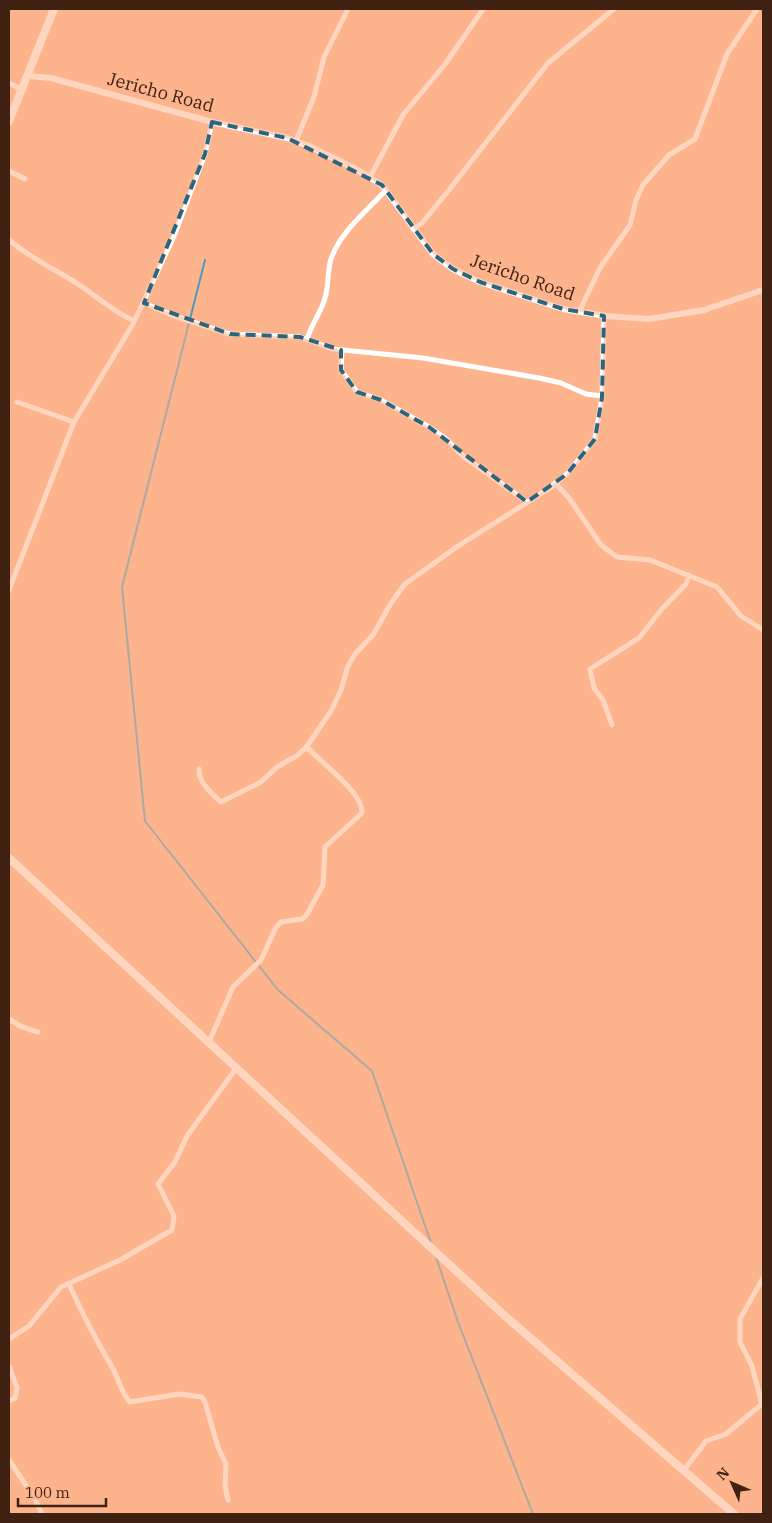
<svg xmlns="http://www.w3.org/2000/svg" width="772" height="1523" font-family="'IBM Plex Serif',serif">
<rect width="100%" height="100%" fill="#fdb48c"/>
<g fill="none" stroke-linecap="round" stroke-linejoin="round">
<path stroke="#4c9abd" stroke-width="2" d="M205 260 122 587 145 821 278 990 372 1071 431 1243
M436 1257 458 1322 533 1514"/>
<path stroke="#fff" stroke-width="5" d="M9 83 22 90
M296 141 314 97 324 57 348 9
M9 171 25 179
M370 177 403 115 446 63 483 9
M413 229 422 223 449 190 548 63 614 9
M9 240C29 257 52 268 75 282 95 295 112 311 134 321
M144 303 174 316 230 334 300 337 333 349 423 358 539 378 561 383 586 394 602 396
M579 312 600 268 630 225 636 200 643 185 669 155 695 139 727 54 757 9
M307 340C311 324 321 313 325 298 329 286 327 271 331 259 340 232 367 211 386 190
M342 350 341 370 357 392 381 400 429 427 445 438 464 457 527 502
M17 402 74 422
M555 483 569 498 601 545 617 557 650 560 717 587 741 616 763 630
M9 590 74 422 133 324 174 236 205 154 212 122
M612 725 603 700 594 688 590 669 639 638 661 610 686 584 689 575
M305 749 331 711 341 690 348 666 355 654 373 635 391 603 405 584 458 546 550 488 567 474 595 439 602 397 604 316
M199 769C198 782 212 794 221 802L261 782 277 767 298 755 304 749H309C322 764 363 792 362 813L325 847 323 885 306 916 302 919 281 922 276 927 261 960 233 987 209 1042
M9 1019 22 1027 38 1032
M69 1284C82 1313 96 1340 112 1367 119 1379 120 1391 130 1402L179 1394 202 1397 205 1402 218 1447 226 1464 225 1486 228 1500
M9 1339 29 1326 61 1287 120 1260 172 1230 174 1216 158 1184 175 1162 187 1136 237 1067
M9 1366 17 1388 15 1398 9 1401
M9 1460 35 1499 42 1514
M684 1470 706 1441 726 1434 762 1404 752 1366 740 1342V1319L763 1278"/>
<path stroke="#fff" stroke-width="6" d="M28 76 51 78 212 122 287 138 309 146 356 169 382 185 433 254 453 269 480 282 563 309 606 316 649 319 704 310 763 290"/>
<path stroke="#fff" stroke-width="8" d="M9 121 54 9
M9 858 505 1316 734 1514"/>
</g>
<path d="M0 0H772V1523H0ZM212 122 287 138 382 185 433 254 453 269 480 282 563 309 604 316 602 397 595 439 567 474 527 502 429 427 381 400 357 392 341 370V350L300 337 230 334 144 303 205 154Z" fill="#fdb48c" fill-opacity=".55" fill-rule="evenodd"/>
<path fill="none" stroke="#2b657e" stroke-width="4" stroke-dasharray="10 6" stroke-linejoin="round" d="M212 122 287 138 382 185 433 254 453 269 480 282 563 309 604 316 602 397 595 439 567 474 527 502 429 427 381 400 357 392 341 370V350L300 337 230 334 144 303 205 154Z"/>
<g text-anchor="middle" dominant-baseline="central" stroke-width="4.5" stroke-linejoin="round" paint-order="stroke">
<g font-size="18" fill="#3f2212" stroke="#fdb48c">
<text transform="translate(161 92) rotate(15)">Jericho Road</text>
<text transform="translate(523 277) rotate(19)">Jericho Road</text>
</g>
</g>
<rect width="772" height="1523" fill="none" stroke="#3f2212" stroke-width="20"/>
<g transform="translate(732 1483) rotate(315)" stroke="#fdb48c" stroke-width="4" paint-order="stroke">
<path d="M0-4L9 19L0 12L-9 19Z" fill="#3f2212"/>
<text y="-8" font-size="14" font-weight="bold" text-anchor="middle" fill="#3f2212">N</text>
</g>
<path d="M18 1498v8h88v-8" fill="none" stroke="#3f2212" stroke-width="2.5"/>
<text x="25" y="1498" font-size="15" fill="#3f2212" stroke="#fdb48c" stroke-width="4" paint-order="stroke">100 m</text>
</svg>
